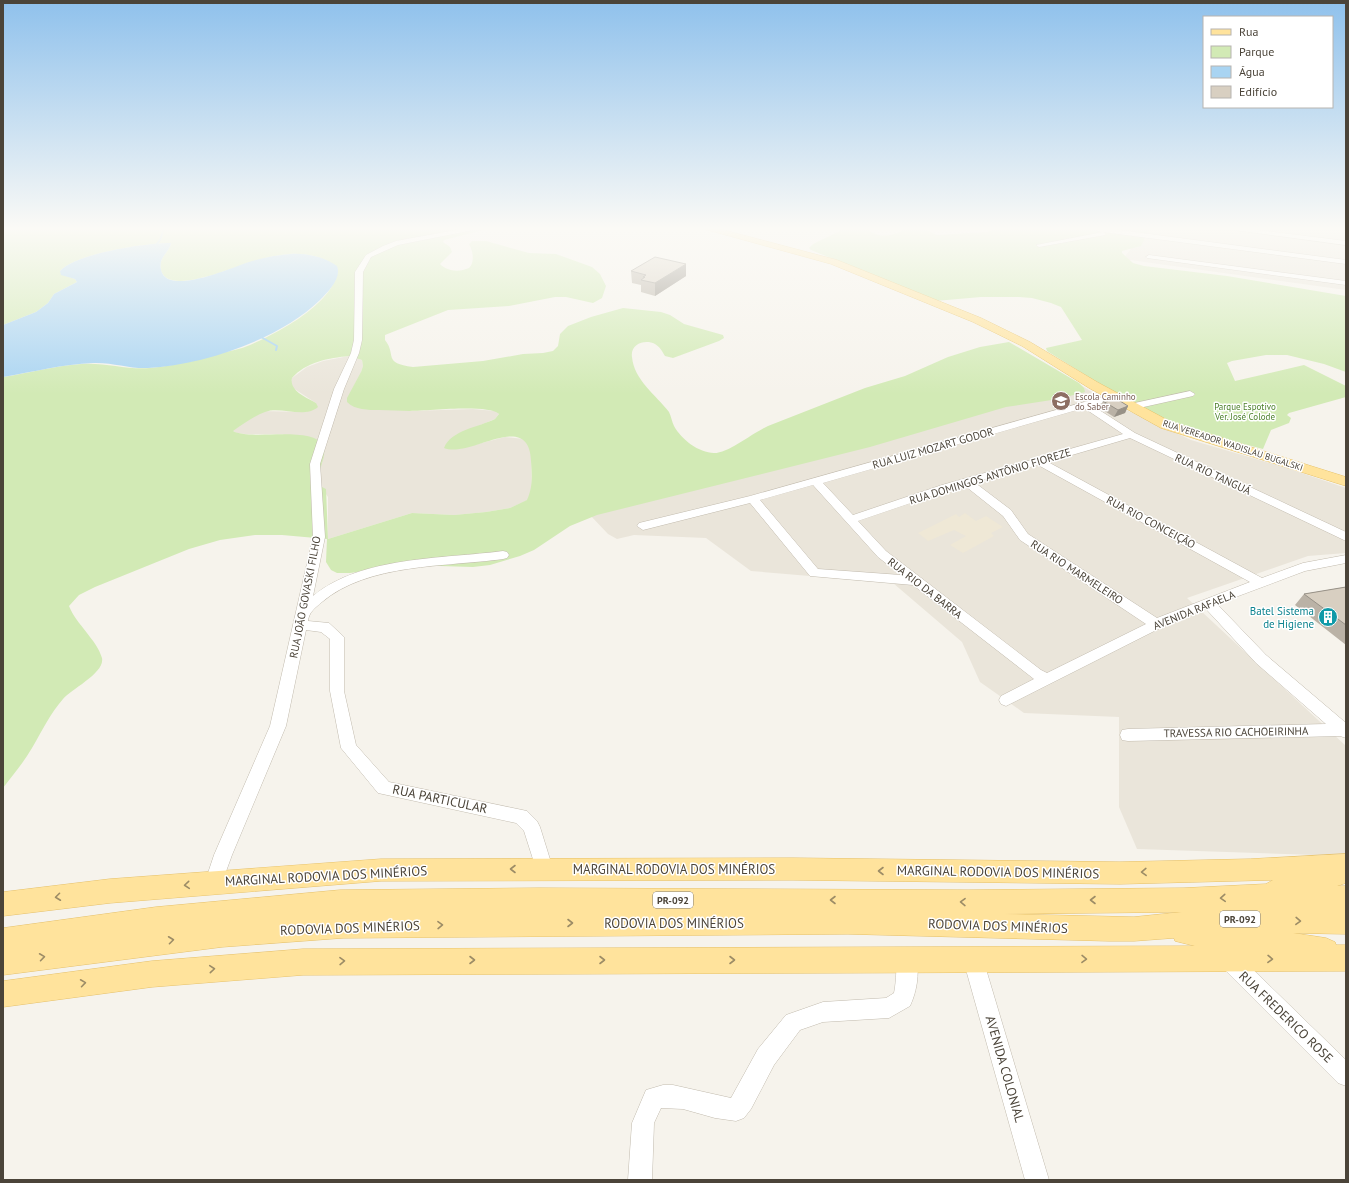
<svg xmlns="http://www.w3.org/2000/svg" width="1349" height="1183" font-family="'PT Sans',sans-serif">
<rect width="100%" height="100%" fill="#f6f3ec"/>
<path fill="#eae5da" d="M1147 228H1346V290L1123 259Z
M349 356 362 360 363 366 361 372 410 411 473 409 495 411 499 414 495 419 456 435 458 449 505 437 524 439 529 444 531 452 532 489 528 500 510 508 486 512 454 515 412 513 328 539V497L283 434H245L237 433 231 430 259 411 306 412 316 403 293 388 291 383 292 378 307 367 323 361Z
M1079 384 1103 399 1191 440 1287 468 1346 488V553L1308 556 1187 598 1346 746V856L1137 849 1119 807V717L1024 713 980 682 962 642 893 583 751 571 706 538 634 535 617 539 608 534 590 515Z"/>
<path fill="#efe8d6" d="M965 513 976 521 986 516 1003 527 991 533 994 536 963 553 950 545 966 536 954 530 928 541 918 533 956 514 959 517Z"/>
<path fill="#d2eab5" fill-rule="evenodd" d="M3 228H491L444 240 443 242 450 247 452 252 440 264C448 272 460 272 469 268 475 262 473 251 469 244L472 241H486L529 253 556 254 592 267 600 274 606 286 602 298 593 303 566 297H555L509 306 448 310 385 335V340C397 355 382 363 413 367L483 361 523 354 543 353 553 351 558 346 560 334 568 326 591 317 623 308 661 312 670 315 684 324 723 335 724 338 719 341 673 358 665 356C662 351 660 347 655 344 645 339 630 344 632 357 634 380 656 395 669 412 671 416 672 422 674 426 681 439 699 453 714 453 729 453 752 433 768 426L865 388 905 376 948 357 980 347 1009 342 1079 383 1084 388 1085 392 1058 399 1006 407 870 447 597 515 570 526 534 550 520 556 490 565 473 567 406 565 350 573H337L331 570 326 562 327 539 282 535H255L220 540 189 549 95 587 79 595 69 606C76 624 97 640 102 658 105 673 71 689 63 699 50 714 42 731 32 748 24 762 13 775 3 788V377C29 373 54 366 81 364 104 362 127 370 150 368 174 366 198 359 221 353 230 351 241 349 250 345 278 333 335 303 338 269 326 257 307 253 290 254 277 255 264 258 251 262 236 266 167 297 161 270 158 257 169 253 171 243 146 243 77 253 60 271L66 276 75 279 77 282 54 294 48 303 36 312 3 325ZM349 356 362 360 363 366 361 372 347 398V402C355 410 368 410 379 410 390 410 400 411 410 411 428 411 488 404 499 414L495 419C479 427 451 430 444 448 470 459 529 408 531 461 532 476 533 487 527 500L510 508 486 512 454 515 412 513 328 539 326 489 320 486C320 482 319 477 320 473 320 465 327 455 323 446 314 425 250 441 233 431 243 424 254 416 265 412 281 406 304 419 318 407L316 403C307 398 289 391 292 378 306 362 329 358 349 356Z
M846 228H866C877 238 889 237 902 231L903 228H922L937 235 987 232 999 228H1150L1141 246 1122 251V253L1133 263 1144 266 1227 276 1346 296V372L1324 364 1287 355H1266L1232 361 1227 363 1235 381 1304 365 1346 386V397L1289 413 1287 415 1291 418 1289 423 1271 430 1263 449 1182 428 1127 401 1047 351 1046 348 1082 340 1061 307 1051 303 1032 298 1019 297H981L935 301 811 250 809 248 813 244Z"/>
<path fill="#a9d4f2" d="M171 243C169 253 158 257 161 270 167 297 233 267 249 262 262 258 277 255 291 254 306 253 325 257 337 266 342 278 328 292 320 300 280 339 204 365 148 368 130 369 112 362 93 363 63 364 33 372 3 377V325L36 312 48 303 54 294 77 282 75 279 61 275 60 271C77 253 146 243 171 243Z"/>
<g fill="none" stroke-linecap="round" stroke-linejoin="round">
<path stroke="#a9d4f2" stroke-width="1.5" d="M155 246 160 240 164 228"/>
<path stroke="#a9d4f2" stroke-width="2" d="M261 337 277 346 276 350"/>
<defs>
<path id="minor" d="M467 228H483L398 245 371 257 363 272 362 340 359 353 344 389 320 464 325 537 313 596C361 556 443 559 503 551L507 552 509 555 507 558 503 559C446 567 368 563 322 602 315 608 309 612 308 621L329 623 344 637V691L356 745 389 782 527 811 537 821 540 827 553 869 550 875 544 878 538 875 524 831 516 823 378 793 341 748 330 691V639L321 632 306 630 286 726 232 855 220 888 214 891 208 888 205 882 214 855 270 726 313 537 310 464 334 389 351 353 354 340 355 272 366 255 383 246 396 241Z
M1084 228H1104L1346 260V264L1103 232 1106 234 1105 235 1039 247 1036 245 1103 232Z
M1219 228H1241L1346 241V245Z
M1149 255 1346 281V285L1147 258 1146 257Z
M1190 391 1195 394 1193 396 1130 410 1125 407 1130 404Z
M1113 394 1116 395V399L1093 406 1135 433 1346 532V541L1130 438 1048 462 1262 578 1303 563 1346 555V563L1305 571 1217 604 1266 655 1346 723V738L1340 736 1128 741 1122 740 1120 735 1122 730 1128 729 1326 724 1256 663 1206 609 1178 619 1006 706 1001 704 999 700 1001 696 1034 679 913 585 810 576 750 503 643 530 637 526 639 523 750 496ZM1084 408 1123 434 942 485 853 515 823 483ZM1038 465 1250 582 1157 618 1028 534 1011 510 974 482ZM813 485 878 557 901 575 818 569 760 500ZM964 485 1003 516 1020 540 1146 624 1047 673 1041 670 886 551 858 521Z
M973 949 980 952 983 959 1049 1180H1025L963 959 966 952Z
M907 950 914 953C921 969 917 991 910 1006L889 1018 823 1022 800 1030 774 1065 751 1109 744 1118 736 1121 715 1118 683 1109 661 1108 654 1123 652 1180H628L632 1123 646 1090 663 1085H673L731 1098 758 1049 786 1015 823 1002 886 998 894 993C897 980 895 965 900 953Z
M1229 950 1236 953 1346 1060V1086L1338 1083 1222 967 1219 960 1222 953Z"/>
<path id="major" d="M701 228H716L837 260 981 318 1030 342 1097 382 1171 422 1346 477V486L1161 428 1089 388 1022 346 973 322 831 264Z
M1346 854V883L1337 886H1346V934L1293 933 1326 938 1335 942 1336 945H1346V971L303 975 152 987 3 1007V981L152 961 303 949 1195 946 1175 941 1174 938 1134 941H1109L848 934 343 938 222 947 3 975V928L156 907 340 890 539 888 968 890 1184 888 1266 884 1273 880 1120 884 793 880 381 881 110 903 3 916V892L110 879 381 859 793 858 1120 862 1250 859ZM1182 912 1134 917 1003 914Z"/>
</defs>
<use href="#minor" stroke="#c2bbae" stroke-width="1"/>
<use href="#major" stroke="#e6c16a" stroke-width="1"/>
<use href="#minor" fill="#fff" fill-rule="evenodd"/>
<use href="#major" fill="#ffe39c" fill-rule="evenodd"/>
</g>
<path fill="#bab2a6" d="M631 271 686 276 655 296 641 292V285L632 283Z
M1103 401 1128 406 1125 413 1114 417 1100 408Z
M1346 587V645L1295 605 1304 594Z"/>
<path fill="#979187" d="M686 264V276L655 296V283Z
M1128 406 1125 413 1114 417 1118 410Z"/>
<path fill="#d8cfc1" stroke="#979187" d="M655 257 686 264 655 283 641 280 645 277H643L646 275 631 271Z
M1112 396 1128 406 1118 410 1103 401Z
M1346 587V625L1304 594Z"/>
<defs><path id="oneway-chevron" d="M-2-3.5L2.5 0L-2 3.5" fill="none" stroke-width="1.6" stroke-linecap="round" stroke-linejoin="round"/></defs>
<g stroke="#9c8c66">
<use href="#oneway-chevron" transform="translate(513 869) rotate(-180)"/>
<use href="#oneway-chevron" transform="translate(881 871) rotate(-180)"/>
<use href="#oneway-chevron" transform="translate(1144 872) rotate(178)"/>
<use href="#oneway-chevron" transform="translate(187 885) rotate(175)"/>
<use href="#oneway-chevron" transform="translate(58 897) rotate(173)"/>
<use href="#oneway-chevron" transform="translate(1223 898) rotate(176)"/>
<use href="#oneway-chevron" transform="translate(833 900) rotate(-180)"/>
<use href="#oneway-chevron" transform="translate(1093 900) rotate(180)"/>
<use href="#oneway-chevron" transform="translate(963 902) rotate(-179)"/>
<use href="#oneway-chevron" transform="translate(1298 921) rotate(2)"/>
<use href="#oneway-chevron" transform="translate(570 923)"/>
<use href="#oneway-chevron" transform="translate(440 925) rotate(-1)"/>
<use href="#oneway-chevron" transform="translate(171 940) rotate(-7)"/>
<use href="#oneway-chevron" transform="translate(42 957) rotate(-8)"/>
<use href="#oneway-chevron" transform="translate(1084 959) rotate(1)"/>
<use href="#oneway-chevron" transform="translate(1270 959) rotate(1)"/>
<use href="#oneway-chevron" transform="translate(472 960)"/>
<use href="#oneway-chevron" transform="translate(602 960)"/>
<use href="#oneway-chevron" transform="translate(732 960)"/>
<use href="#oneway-chevron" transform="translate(342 961) rotate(-1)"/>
<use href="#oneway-chevron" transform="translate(212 969) rotate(-5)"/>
<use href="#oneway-chevron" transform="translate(83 983) rotate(-8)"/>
</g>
<linearGradient id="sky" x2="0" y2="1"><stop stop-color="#8fc1ec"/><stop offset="0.58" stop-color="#fbfaf6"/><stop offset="1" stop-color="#fbfaf6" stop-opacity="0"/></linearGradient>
<rect width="1349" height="394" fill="url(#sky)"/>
<defs>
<symbol id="university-disc" viewBox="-11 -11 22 22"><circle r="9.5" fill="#8d6e63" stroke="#fff"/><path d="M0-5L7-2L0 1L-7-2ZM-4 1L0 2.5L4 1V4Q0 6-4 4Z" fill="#fff"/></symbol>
<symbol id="building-disc" viewBox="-11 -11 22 22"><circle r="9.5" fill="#0f9aa8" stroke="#fff"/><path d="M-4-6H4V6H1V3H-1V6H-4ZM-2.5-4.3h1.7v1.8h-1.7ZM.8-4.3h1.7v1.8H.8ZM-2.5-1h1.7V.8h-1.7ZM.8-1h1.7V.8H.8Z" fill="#fff"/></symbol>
</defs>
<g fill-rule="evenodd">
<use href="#university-disc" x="1050" y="390" width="22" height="22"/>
<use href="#building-disc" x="1317" y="606" width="22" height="22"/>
</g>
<g text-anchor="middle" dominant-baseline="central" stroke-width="3" stroke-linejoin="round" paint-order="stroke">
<g font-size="9" fill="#785e54" stroke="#fff" text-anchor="start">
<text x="1075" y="396">Escola Caminho<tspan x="1075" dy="10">do Saber</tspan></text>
</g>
<g font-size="9" fill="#4a7f2a" stroke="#fff">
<text x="1245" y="406">Parque Espotivo<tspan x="1245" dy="10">Ver. José Colode</tspan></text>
</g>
<g font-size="9" fill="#4b4439" stroke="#fff">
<text transform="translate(1233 445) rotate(18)">RUA VEREADOR WADISLAU BUGALSKI</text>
</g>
<g fill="#fff" stroke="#817c74" stroke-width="1">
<rect x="653" y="892" width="40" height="16" rx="3"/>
<rect x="1220" y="911" width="40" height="16" rx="3"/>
</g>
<g font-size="10" font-weight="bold" fill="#4b4439">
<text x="673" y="900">PR-092</text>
<text x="1240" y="919">PR-092</text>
</g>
<g font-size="11" fill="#4b4439" stroke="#fff">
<text transform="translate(933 448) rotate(-16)">RUA LUIZ MOZART GODOR</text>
<text transform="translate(1213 474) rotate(25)">RUA RIO TANGUÁ</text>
<text transform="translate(990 476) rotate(-17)">RUA DOMINGOS ANTÔNIO FIOREZE</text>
<text transform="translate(1151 522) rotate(28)">RUA RIO CONCEIÇÃO</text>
<text transform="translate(1077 572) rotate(33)">RUA RIO MARMELEIRO</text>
<text transform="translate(925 588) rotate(38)">RUA RIO DA BARRA</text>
<text transform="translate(305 597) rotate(-79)">RUA JOÃO GOVASKI FILHO</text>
<text transform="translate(1194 610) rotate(-22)">AVENIDA RAFAELA</text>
<text transform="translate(1236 732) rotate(-1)">TRAVESSA RIO CACHOEIRINHA</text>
</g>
<g font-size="11" fill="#0d838f" stroke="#fff" text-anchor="end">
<text x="1314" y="611">Batel Sistema<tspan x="1314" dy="13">de Higiene</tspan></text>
</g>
<g font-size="13" fill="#4b4439" stroke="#fff">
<text transform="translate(440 799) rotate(12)">RUA PARTICULAR</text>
<text x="674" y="869">MARGINAL RODOVIA DOS MINÉRIOS</text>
<text transform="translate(998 872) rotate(1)">MARGINAL RODOVIA DOS MINÉRIOS</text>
<text transform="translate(326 876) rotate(-3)">MARGINAL RODOVIA DOS MINÉRIOS</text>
<text x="674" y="923">RODOVIA DOS MINÉRIOS</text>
<text transform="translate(998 926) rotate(2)">RODOVIA DOS MINÉRIOS</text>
<text transform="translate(350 928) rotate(-2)">RODOVIA DOS MINÉRIOS</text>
<text transform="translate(1286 1017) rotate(44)">RUA FREDERICO ROSE</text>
<text transform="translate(1005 1069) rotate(74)">AVENIDA COLONIAL</text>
</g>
</g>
<rect width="1349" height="1183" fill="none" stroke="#4b4439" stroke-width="8"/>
<rect x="1203" y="16" width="130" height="92" fill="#ffffff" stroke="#b7b4b0"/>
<rect x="1211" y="29" width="20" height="6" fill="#ffe39c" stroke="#b7b4b0"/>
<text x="1239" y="36" font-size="12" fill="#4b4439">Rua</text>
<rect x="1211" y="46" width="20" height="12" fill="#d2eab5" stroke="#b7b4b0"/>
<text x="1239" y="56" font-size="12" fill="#4b4439">Parque</text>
<rect x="1211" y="66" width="20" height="12" fill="#a9d4f2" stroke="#b7b4b0"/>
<text x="1239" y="76" font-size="12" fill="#4b4439">Água</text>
<rect x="1211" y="86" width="20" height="12" fill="#d8cfc1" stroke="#b7b4b0"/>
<text x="1239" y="96" font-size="12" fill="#4b4439">Edifício</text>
</svg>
